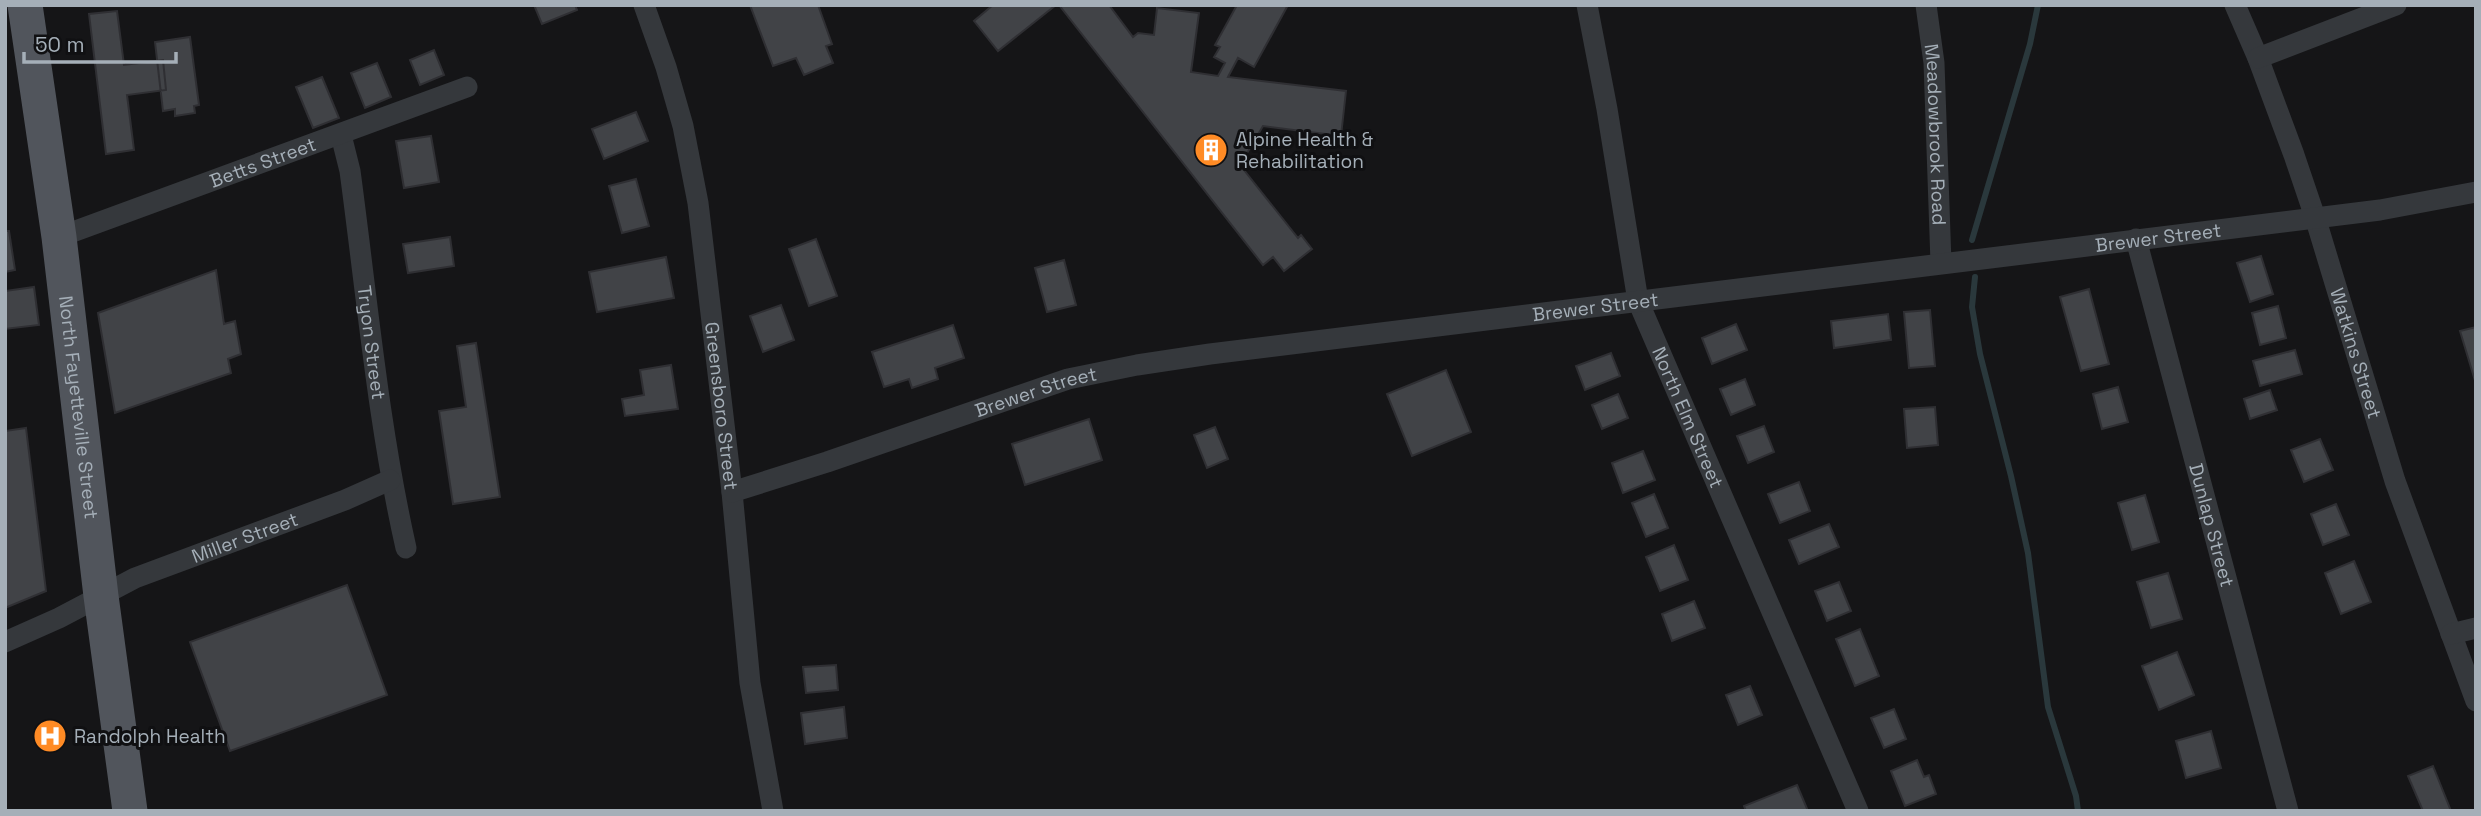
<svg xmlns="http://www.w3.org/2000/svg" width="2481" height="816" font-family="'Space Grotesk',sans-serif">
<rect width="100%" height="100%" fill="#151517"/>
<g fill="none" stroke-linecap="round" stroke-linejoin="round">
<path stroke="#2a383c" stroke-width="6" d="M1972 240 2030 44 2038 5
M1975 277 1972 307 1980 354 2011 476 2028 553 2048 707 2076 796 2078 811"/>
</g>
<path fill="#414347" stroke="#2f2f33" stroke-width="2" d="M534 5H575L577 10 542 24Z
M750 5H818L832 44 826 46 833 63 804 75 796 58 773 66Z
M993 5H1056L998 51 974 21Z
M1059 5H1109L1133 37 1138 33 1154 35 1157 8 1199 13 1191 72 1218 76 1225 63 1214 57 1220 47 1215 45 1237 5H1288L1254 67 1238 58 1228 77 1346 91 1341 136 1263 126 1240 165 1298 238 1301 235 1312 249 1284 271 1273 257 1263 265Z
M117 11 124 65 163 60 166 90 127 95 134 150 106 154 89 14Z
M190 37 199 105 194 106 195 113 175 116V109L163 111 155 42Z
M434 50 444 75 420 85 410 60Z
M377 63 391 97 365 108 351 73Z
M322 77 339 118 313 128 296 87Z
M636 112 648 141 604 159 592 129Z
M431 136 439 182 404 188 396 141Z
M636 179 649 226 622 233 609 186Z
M5 231H9L15 270 5 272Z
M450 237 454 266 408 273 403 244Z
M816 239 837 296 809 306 789 249Z
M2261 256 2273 294 2250 302 2237 263Z
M666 257 674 298 597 312 589 272Z
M1064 260 1076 305 1047 312 1035 268Z
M216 270 224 324 235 321 241 354 228 359 231 373 115 413 98 313Z
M34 287 39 325 5 329V291Z
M2089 289 2109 364 2081 371 2060 297Z
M781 305 794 340 763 352 750 316Z
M2278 306 2286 338 2260 345 2252 313Z
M1930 310 1935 366 1909 368 1904 312Z
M1888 314 1891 340 1834 348 1831 321Z
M1736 324 1747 350 1712 364 1702 338Z
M953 325 964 358 935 368 938 379 912 388 909 379 884 387 872 352Z
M2476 327V384L2460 331Z
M476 343 500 497 453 504 439 411 466 407 457 346Z
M2295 350 2302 374 2260 386 2253 361Z
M1611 353 1620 376 1585 390 1576 366Z
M671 365 678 409 625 416 622 399 644 395 640 370Z
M1446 370 1471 432 1412 456 1387 394Z
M1745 379 1755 405 1731 415 1720 389Z
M2118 387 2128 422 2102 429 2093 394Z
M2270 390 2277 410 2250 419 2244 399Z
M1618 394 1628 418 1602 429 1592 405Z
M1935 407 1938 445 1907 448 1904 409Z
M1089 419 1102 460 1025 485 1012 444Z
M1764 426 1774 452 1748 463 1737 436Z
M1215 427 1228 459 1207 468 1194 435Z
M26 428 46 591 5 608V431Z
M2320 439 2333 470 2304 482 2291 450Z
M1643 451 1655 480 1623 493 1612 463Z
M1799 482 1810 511 1780 523 1768 494Z
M1654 494 1668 528 1646 537 1632 503Z
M2145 495 2159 542 2132 550 2118 503Z
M2336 504 2349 535 2323 545 2311 514Z
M1829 524 1839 547 1799 564 1789 540Z
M1674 545 1688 580 1660 591 1646 557Z
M2354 561 2371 602 2341 614 2325 573Z
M2168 573 2182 619 2151 628 2137 582Z
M1839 582 1851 611 1827 621 1815 591Z
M347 585 387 695 230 751 190 642Z
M1694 601 1705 628 1672 641 1662 614Z
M1860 629 1879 676 1855 686 1836 639Z
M2177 652 2194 695 2159 710 2142 666Z
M836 665 838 690 806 693 803 667Z
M1750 686 1762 715 1738 725 1726 695Z
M844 707 847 738 805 744 801 713Z
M1894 709 1906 739 1884 748 1871 718Z
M2211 731 2221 768 2186 778 2176 741Z
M1917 760 1924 777 1929 775 1936 794 1905 806 1891 771Z
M2433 766 2451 811H2423L2408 776Z
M1797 785 1808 811H1746L1744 806Z"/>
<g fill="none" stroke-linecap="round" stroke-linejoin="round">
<g stroke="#35383c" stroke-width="21">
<path id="s1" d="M644 5 666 67 683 126 698 203 732 492 750 683 773 811"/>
<path id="s2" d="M1587 5 1607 109 1638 301 1858 811"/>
<path id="s3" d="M1926 5 1934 63 1941 263"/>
<path id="s4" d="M2235 5 2258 58 2294 155 2315 217 2395 481 2476 701"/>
<path d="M2258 58 2396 5"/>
<path id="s5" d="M341 135 350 171C367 297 378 424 406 548"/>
<path id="s6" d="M59 237 467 87"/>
<path id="s7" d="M2136 239 2288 811"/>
<path id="s8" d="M732 492 827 462 1068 379 1137 365 1210 354 2380 210 2476 192"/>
<path d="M2451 634 2476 628"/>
<path id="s9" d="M5 642 59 618 135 578 345 500 390 480"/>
</g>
<path stroke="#51555c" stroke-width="35" id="s10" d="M25 5 59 237 101 596 130 811"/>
</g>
<defs>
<symbol id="building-disc" viewBox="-11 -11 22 22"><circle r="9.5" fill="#ff8b25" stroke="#101012"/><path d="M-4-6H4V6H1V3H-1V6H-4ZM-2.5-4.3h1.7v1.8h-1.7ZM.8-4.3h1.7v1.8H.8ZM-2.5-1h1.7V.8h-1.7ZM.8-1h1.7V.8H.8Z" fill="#fff"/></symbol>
<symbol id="hospital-disc" viewBox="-11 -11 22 22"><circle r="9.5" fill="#ff8b25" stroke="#101012"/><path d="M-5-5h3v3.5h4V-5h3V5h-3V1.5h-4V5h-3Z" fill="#fff"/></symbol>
</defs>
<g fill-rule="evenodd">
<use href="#building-disc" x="1192" y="131" width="38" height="38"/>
<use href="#hospital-disc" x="31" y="717" width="38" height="38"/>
</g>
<g text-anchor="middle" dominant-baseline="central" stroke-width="6" stroke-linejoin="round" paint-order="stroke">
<g font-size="19" fill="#a5afb8" stroke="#101012">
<text stroke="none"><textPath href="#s3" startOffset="130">Meadowbrook Road</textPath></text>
<text stroke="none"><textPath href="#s6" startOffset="217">Betts Street</textPath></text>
<text stroke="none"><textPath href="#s8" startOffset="1454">Brewer Street</textPath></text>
<text stroke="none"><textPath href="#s8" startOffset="887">Brewer Street</textPath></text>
<text stroke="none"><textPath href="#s5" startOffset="210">Tryon Street</textPath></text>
<text stroke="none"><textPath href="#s4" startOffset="369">Watkins Street</textPath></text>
<text stroke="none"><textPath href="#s8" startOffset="320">Brewer Street</textPath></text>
<text stroke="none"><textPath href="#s1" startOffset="410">Greensboro Street</textPath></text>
<text stroke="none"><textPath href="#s10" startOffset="406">North Fayetteville Street</textPath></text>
<text stroke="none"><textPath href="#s2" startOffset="427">North Elm Street</textPath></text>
<text stroke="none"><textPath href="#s7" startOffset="296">Dunlap Street</textPath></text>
<text stroke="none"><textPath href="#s9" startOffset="262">Miller Street</textPath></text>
</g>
<g font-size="19" fill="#a5afb8" stroke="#101012" text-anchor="start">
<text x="1236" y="139">Alpine Health &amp;<tspan x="1236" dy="22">Rehabilitation</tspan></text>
<text x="74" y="736">Randolph Health</text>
</g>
</g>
<rect width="2481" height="816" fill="none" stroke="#a5afb8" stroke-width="14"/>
<path d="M24 52v10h152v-10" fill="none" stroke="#a5afb8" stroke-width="3.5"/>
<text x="35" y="52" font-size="21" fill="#a5afb8" stroke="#101012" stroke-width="5" paint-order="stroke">50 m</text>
</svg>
